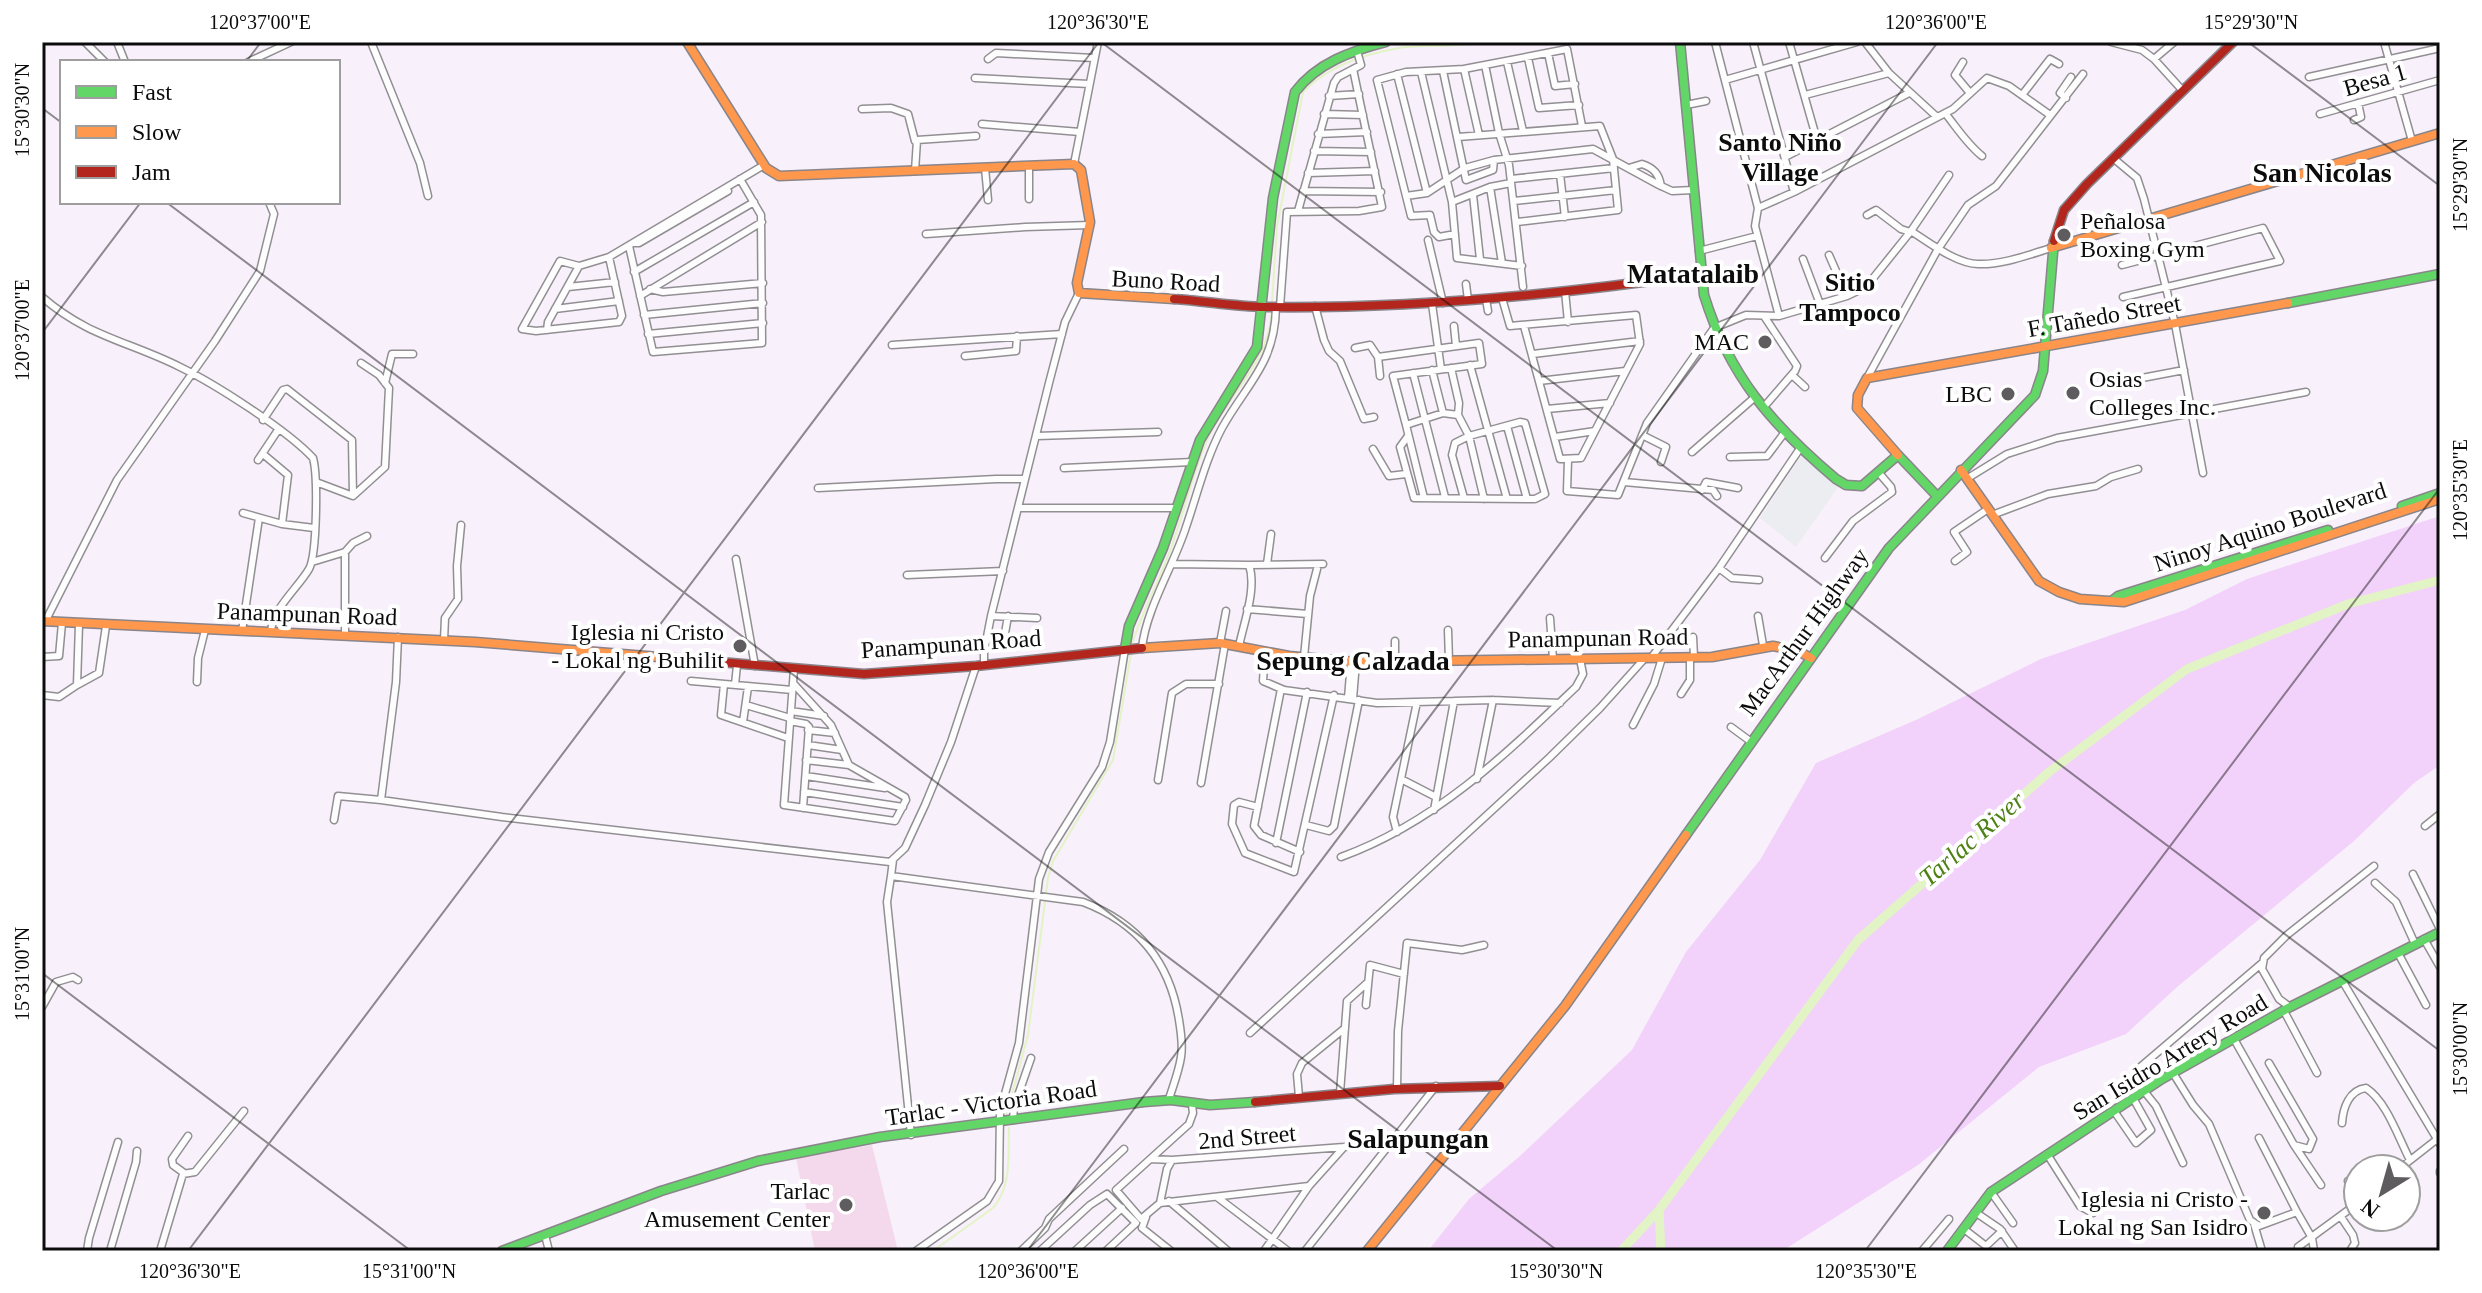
<svg xmlns="http://www.w3.org/2000/svg" width="2482" height="1293" font-family="Georgia,serif">
<rect width="100%" height="100%" fill="#f8f0fa"/>
<path fill="#ebedf1" d="M1802 455 1839 486 1796 547 1760 518Z"/>
<path fill="#f2d1fa" d="M2440 516V765L2414 783 2354 841 2177 987 2126 1034 2039 1067 1918 1165 1782 1251H1428L1469 1199 1520 1156 1632 1050 1686 952 1760 860 1816 763 1916 720 2041 659 2185 610 2247 579Z"/>
<path fill="#f4d9ec" d="M872 1145 898 1251H815L796 1158Z"/>
<g fill="none" stroke-linecap="round" stroke-linejoin="round">
<path stroke="#e2f4c6" stroke-width="2" d="M1272 302 1277 226 1303 92C1327 67 1364 54 1399 48 1426 44 1454 48 1481 42
M1131 647C1141 615 1156 587 1168 556 1183 518 1191 478 1207 440 1227 394 1268 366 1272 311
M1007 1113 1028 1035 1048 878 1053 861 1113 760 1131 653
M933 1251 993 1208C1012 1186 1008 1155 1009 1128"/>
<path stroke="#e2f4c6" stroke-width="9" d="M1659 1210 1661 1251
M1621 1251 1659 1210 1858 940 2049 772 2187 669 2348 604 2440 580"/>
<defs>
<path id="street" d="M85 42 105 62
M117 42 125 62
M371 42 420 163 428 196
M1715 42 1758 208
M1753 42 1794 192
M1789 42 1817 140
M1865 42 1889 73 1937 117
M2111 42 2142 50 2154 59 2183 91
M2384 42 2412 141
M1548 53 1555 86 1575 84
M1528 58 1539 108 1579 105
M988 59 996 53 1094 58
M2154 59 2174 42
M248 62 291 42
M1507 62 1523 131
M1963 62 1955 75 1970 93
M1485 65 1499 133 1509 165 1523 287
M1464 69 1479 135
M1443 71 1466 180 1493 170 1494 160
M1421 72 1452 202 1457 258 1522 266
M1397 74 1427 193
M2309 77 2440 48
M975 78 1089 84
M1725 80 1857 42
M1805 95 1889 73
M2022 95 2050 59 2059 64
M1329 96 1359 94
M2066 98 2060 93 2071 77
M1686 105 1706 101
M862 109 891 108 908 114 915 141
M1945 113C1957 128 1967 144 1982 156
M1324 114 1363 115
M2320 114 2440 80
M2354 120 2361 117 2358 103
M982 124 1080 132
M1318 134 1367 132
M1458 137 1600 126 1613 159 1618 210 1517 222
M1314 151 1371 152
M1785 157 1909 93
M2113 158 2137 178 2144 199 2175 324 2203 473
M1074 164 1098 42
M1029 166V199
M985 168 988 200
M1629 168 1642 164C1654 168 1659 174 1661 186
M915 171 917 140 976 136
M1308 173 1375 171
M1560 174 1565 217
M1511 179 1614 168
M1490 187 1502 263
M1303 191 1381 192
M1473 195 1480 259
M1406 196 1427 193 1465 168 1494 160 1593 149 1659 185 1672 191 1693 190
M1514 201 1616 190
M1452 202 1490 187 1511 183
M1758 208 1794 192 1953 109 1987 78 2009 86 2050 115
M1758 208 1755 226 1779 316
M1298 211 1334 83 1338 77 1361 65 1357 51
M1867 215 1876 210 1901 229 1910 232
M1911 231C1928 242 1957 264 1978 264 2002 265 2028 255 2051 248
M926 234 1025 227 1090 225
M1455 234 1439 237 1434 232 1430 215 1411 216 1377 80 1406 72 1464 69 1567 49 1582 126
M1428 240 1443 303
M634 243H639L728 191
M629 246 653 352 762 343 761 215 740 179
M1699 251 1757 236
M1829 255 1847 296
M609 257 622 316 619 322 536 331 522 329 560 261 579 266 609 257 764 165
M1803 259 1820 304
M2122 265 2263 228 2280 261 2123 297
M634 272 754 202
M1466 284 1468 300
M568 287 615 282
M650 289 663 292 763 283
M1565 291 1568 322
M640 296 762 222
M42 297C88 337 128 341 180 367 215 384 287 430 313 458 318 476 317 555 309 569 298 588 272 609 271 632
M1502 298 1510 326 1636 315 1640 344 1581 458 1560 459 1524 326
M1486 299 1488 311
M1432 304 1441 369
M1315 306 1324 340 1329 351 1340 361 1364 419 1374 417
M1280 307 1287 212 1359 211 1382 207 1353 69
M555 309 619 301
M644 315 763 303
M1454 326 1456 346
M547 330 548 322 579 266
M648 334 763 323
M892 345 1062 334
M1355 348 1370 345 1378 357 1479 343 1482 364 1393 376 1406 425
M1533 354 1640 341
M965 356 1016 351 1017 336
M1378 357 1380 376
M1470 365 1507 499
M1451 368 1459 403 1458 415
M1432 370 1443 413
M1413 373 1445 497
M1792 375 1805 387
M1867 378 1938 249 1968 205 1996 186 2083 74
M1539 381 1625 371
M2121 382 2184 370
M385 383 392 354H413
M1763 408 1795 371 1797 366 1764 316
M1547 409 1610 403
M263 420 283 390 287 389 352 440 353 496
M1507 426 1527 499
M1642 435 1666 447 1661 462
M1037 436 1158 432
M1408 436 1400 447 1414 498 1535 499 1545 494 1525 423 1520 422 1469 436 1455 443 1452 455 1464 498
M1555 437 1595 431
M1373 449 1389 476 1406 474
M1692 452 1754 398
M263 454 288 475 282 524 314 528
M1730 457 1767 456 1785 432
M258 460 278 430
M1568 460 1567 491 1618 495 1647 423 1714 328 1746 315 1779 316 1847 296 1866 287 1911 231 1949 175
M1064 468 1192 462
M1968 478 2007 454 2057 438 2306 392
M316 482 353 496 385 467 389 388 379 375 361 363
M1624 482 1713 490 1717 496
M818 488 996 479H1025
M1702 490 1706 482 1738 488
M1424 498 1406 425 1443 413 1458 415 1469 436 1484 499
M1018 508H1176
M243 513 282 524
M1992 515 2048 494 2096 486 2111 477 2138 469
M1825 558 1853 521 1892 492 1891 487 1879 473
M736 559 755 666
M1955 561 1967 552 1954 532 1988 509
M312 562 345 552 353 543 367 536
M1172 564 1249 565C1257 588 1244 622 1239 646
M1267 564 1271 534
M1249 565 1323 564
M1719 568 1732 578 1759 580
M907 575 1003 571
M1247 609 1308 614
M991 616 1037 618
M1758 616 1763 645
M1550 618 1553 659
M45 622 117 480 215 341 260 271 274 214 269 202
M79 624 77 685 99 673 106 626
M1448 630 1449 661
M242 631 259 518
M345 635V552
M1693 637 1694 657
M1004 639 1008 616
M444 640 445 618 458 599 457 566 461 525
M1395 641V662
M1220 643 1226 611
M1142 648C1146 609 1174 565 1186 527 1197 495 1206 458 1222 428 1247 383 1275 364 1276 307
M1265 651 1263 681 1284 690 1377 703 1493 700 1560 703
M42 657 59 656 62 623
M1304 657 1310 596 1317 569
M1651 658 1719 568 1801 447
M984 665V652L991 616 1049 383 1065 322 1079 293
M691 681 792 690
M197 682 198 658 205 630
M793 683 831 725 849 765 905 797 906 800 895 821 784 805 794 669
M724 684 721 715 788 738
M735 685 737 665
M1281 689 1254 826 1261 835 1300 852
M1681 694 1690 680V657
M42 695 59 697 77 685
M1348 698 1351 662
M1353 699 1356 662
M746 705 790 718
M791 711 824 716
M790 721 806 724 809 727 803 808
M743 722 748 687
M1633 725 1654 684 1662 658
M1731 727 1750 741
M808 730 835 733
M808 745 842 750
M806 760 849 765
M806 776 885 788
M1401 779 1436 797
M1477 779 1493 700
M1158 780 1172 693 1186 684H1219
M1201 783 1225 644
M804 792 903 807
M381 800 502 817 890 862 905 848 925 805 951 742 976 666
M1258 807 1239 802 1234 805 1232 824 1245 853 1294 872 1334 695
M1434 810 1454 701
M334 820 338 796 381 800 396 682 398 637
M1306 825 1329 831 1334 826 1359 700
M2425 826 2440 814
M1397 832 1393 817 1417 702
M1276 843 1307 692
M1341 857C1435 823 1505 755 1576 687L1583 674 1580 659
M893 860 891 876 1083 902C1138 923 1170 962 1179 1020 1181 1032 1183 1045 1181 1057 1179 1071 1173 1086 1169 1099
M2413 874 2440 929
M891 876 887 902 911 1135
M2375 883 2396 902 2415 944
M2424 939 2440 967
M2398 953 2426 1005
M2343 982 2440 1144
M1366 1005 1370 965 1404 974
M42 1007 56 982 73 977 78 980
M2290 1007 2279 999 2262 969 2264 958 2287 935 2374 866
M2284 1011 2317 1073
M1250 1033 1549 758 1600 708 1645 658
M2234 1039 2294 1145 2321 1185
M2269 1063 2313 1139 2309 1149 2294 1145
M2138 1069 2261 964
M2173 1073 2193 1105 2209 1124 2250 1220 2259 1226 2297 1212 2259 1138
M1397 1088 1398 1031 1407 943 1462 950 1484 945
M2144 1091 2156 1106 2183 1163
M1340 1093 1347 1001 1367 983
M1299 1097 1297 1074 1302 1063 1345 1028
M1192 1105 1193 1113 1189 1124 1116 1190 1141 1219 1160 1203 1167 1169 1172 1160 1344 1147 1393 1140
M2114 1111 2136 1143 2151 1130 2133 1098
M1013 1120 1014 1107 1031 1058
M2342 1123C2343 1108 2349 1090 2366 1088 2387 1102 2398 1137 2410 1160
M2047 1154 2080 1206 2093 1213
M1151 1159 1172 1160
M2399 1169 2436 1140
M2440 1171V1173
M184 1173 173 1165 172 1159 188 1136
M2356 1179 2358 1186
M2348 1181 2358 1201
M1991 1192 2013 1223
M1217 1197 1288 1251
M1169 1201 1228 1251
M1160 1203 1309 1186
M1975 1212 2000 1229 2015 1251
M2297 1212 2312 1238 2314 1251
M1146 1217 1142 1228 1171 1251
M2341 1217 2353 1235 2355 1243 2350 1251
M2254 1224 2262 1251
M1964 1229 1986 1246 2002 1231
M545 1235 549 1251
M2298 1247 2358 1203
M87 1251 89 1238 118 1142
M110 1251 136 1162 137 1151
M160 1251 183 1174 195 1172 244 1111
M916 1251 987 1201 999 1181 1000 1112 1019 1043 1039 879 1049 852 1102 767 1110 742 1125 649
M1021 1251 1045 1228 1049 1219 1124 1149
M1040 1251 1090 1205 1107 1194 1136 1223 1106 1251
M1075 1251 1122 1208
M1264 1251 1309 1186 1344 1147
M1305 1251 1436 1086
M1922 1251 1949 1219"/>
<path id="fast" d="M1680 42 1704 295C1729 376 1772 425 1836 479L1846 485 1862 486 1898 455 1937 496
M2288 303 2440 274
M2402 506 2440 493
M2113 600 2118 596 2328 530
M1125 649 1129 626 1163 548 1200 440 1257 347 1273 198 1295 92C1317 63 1351 51 1386 42
M1686 835 1889 548 2035 395 2043 371 2054 241
M502 1251 661 1191 758 1161 880 1137 1144 1102 1171 1100 1210 1105 1255 1102
M1947 1251 1991 1192 2162 1079 2290 1007 2440 932"/>
<path id="slow" d="M687 42 766 168 779 176 1074 164 1081 170 1090 222 1077 283 1079 293 1174 299
M2051 248 2440 133
M1898 455 1857 408 1858 395 1867 378 2288 303
M1961 470 2039 581 2059 592 2080 599 2124 602 2440 499
M42 621 475 642 708 661
M1142 648 1220 643 1289 656 1356 662 1712 657 1773 646 1798 651 1811 658
M1367 1251 1565 1006 1686 835"/>
<path id="jam" d="M2054 241 2064 210 2087 184 2233 42
M1174 299C1204 301 1234 306 1264 307 1411 309 1557 295 1701 274
M708 661 864 674 976 666 1142 648
M1255 1102 1394 1089 1500 1086"/>
</defs>
<use href="#street" stroke="#928f93" stroke-width="9"/>
<use href="#fast" stroke="#89858a" stroke-width="11"/>
<use href="#slow" stroke="#89858a" stroke-width="11"/>
<use href="#jam" stroke="#89858a" stroke-width="11"/>
<use href="#street" stroke="#fefdfe" stroke-width="6"/>
<use href="#fast" stroke="#63d668" stroke-width="8"/>
<use href="#slow" stroke="#ff974d" stroke-width="8"/>
<use href="#jam" stroke="#b3261e" stroke-width="8"/>
</g>
<path fill="none" stroke="#0c0c0c" stroke-width="2" stroke-opacity="0.45" d="M1101 42 2440 1051M2248 42 2440 186M246 62 261 42M42 108 62 123M166 202 1558 1251M42 333 141 202M42 973 411 1251M188 1251 1099 42M1027 1251 1938 42M1865 1251 2440 488"/>
<g fill="#5f5c5f" stroke="#fff" stroke-width="3">
<circle cx="2064" cy="235" r="8"/>
<circle cx="1765" cy="342" r="8"/>
<circle cx="2073" cy="393" r="8"/>
<circle cx="2008" cy="394" r="8"/>
<circle cx="740" cy="646" r="8"/>
<circle cx="846" cy="1205" r="8"/>
<circle cx="2264" cy="1213" r="8"/>
</g>
<g text-anchor="middle" dominant-baseline="central" stroke-width="8" stroke-linejoin="round" paint-order="stroke">
<g font-size="24" fill="#0c0c0c" stroke="#fff">
<text transform="translate(2375 80) rotate(-16)">Besa 1</text>
<text transform="translate(1166 281) rotate(3)">Buno Road</text>
<text transform="translate(2104 316) rotate(-10)">F. Tañedo Street</text>
<text transform="translate(2270 527) rotate(-18)">Ninoy Aquino Boulevard</text>
<text transform="translate(307 614) rotate(2)">Panampunan Road</text>
<text transform="translate(1804 632) rotate(-54)">MacArthur Highway</text>
<text transform="translate(1598 638) rotate(-1)">Panampunan Road</text>
<text transform="translate(951 644) rotate(-4)">Panampunan Road</text>
<text transform="translate(2170 1057) rotate(-31)">San Isidro Artery Road</text>
<text transform="translate(991 1103) rotate(-8)">Tarlac - Victoria Road</text>
<text transform="translate(1247 1137) rotate(-5)">2nd Street</text>
</g>
<g font-size="24" fill="#0c0c0c" stroke="#fff" text-anchor="end">
<text x="2080" y="221" text-anchor="start">Peñalosa<tspan x="2080" dy="28">Boxing Gym</tspan></text>
<text x="1749" y="342">MAC</text>
<text x="2089" y="379" text-anchor="start">Osias<tspan x="2089" dy="28">Colleges Inc.</tspan></text>
<text x="1992" y="394">LBC</text>
<text x="724" y="632">Iglesia ni Cristo<tspan x="724" dy="28">- Lokal ng Buhilit</tspan></text>
<text x="830" y="1191">Tarlac<tspan x="830" dy="28">Amusement Center</tspan></text>
<text x="2248" y="1199">Iglesia ni Cristo -<tspan x="2248" dy="28">Lokal ng San Isidro</tspan></text>
</g>
<g font-size="26" font-weight="bold" fill="#0c0c0c" stroke="#fff">
<text x="1780" y="142">Santo Niño<tspan x="1780" dy="30">Village</tspan></text>
<text x="1850" y="282">Sitio<tspan x="1850" dy="30">Tampoco</tspan></text>
</g>
<g font-size="26" font-style="italic" fill="#4e8115" stroke="#fff">
<text transform="translate(1972 839) rotate(-41)">Tarlac River</text>
</g>
<g font-size="28" font-weight="bold" fill="#0c0c0c" stroke="#fff">
<text x="2322" y="172">San Nicolas</text>
<text x="1693" y="273">Matatalaib</text>
<text x="1353" y="660">Sepung Calzada</text>
<text x="1418" y="1138">Salapungan</text>
</g>
</g>
<rect width="2482" height="1293" fill="none" stroke="#ffffff" stroke-width="88"/>
<rect x="60" y="60" width="280" height="144" fill="#ffffff" stroke="#9e9e9e" stroke-width="2"/>
<rect x="76" y="86" width="40" height="12" fill="#63d668" stroke="#9e9e9e" stroke-width="2"/>
<text x="132" y="100" font-size="24" fill="#0c0c0c">Fast</text>
<rect x="76" y="126" width="40" height="12" fill="#ff974d" stroke="#9e9e9e" stroke-width="2"/>
<text x="132" y="140" font-size="24" fill="#0c0c0c">Slow</text>
<rect x="76" y="166" width="40" height="12" fill="#b3261e" stroke="#9e9e9e" stroke-width="2"/>
<text x="132" y="180" font-size="24" fill="#0c0c0c">Jam</text>
<g transform="translate(2382 1193) rotate(217)"><circle r="38" fill="#ffffff" stroke="#9e9e9e" stroke-width="2"/>
<path d="M0-6L14 30L0 20L-14 30Z" fill="#5f5c5f"/>
<text y="-12" font-size="22" font-weight="bold" text-anchor="middle" fill="#0c0c0c">N</text>
</g>
<rect x="44" y="44" width="2394" height="1205" fill="none" stroke="#0c0c0c" stroke-width="3"/>
<g font-size="20" text-anchor="middle" fill="#0c0c0c">
<text x="260" y="29">120°37'00"E</text>
<text x="1098" y="29">120°36'30"E</text>
<text x="1936" y="29">120°36'00"E</text>
<text x="2251" y="29">15°29'30"N</text>
<text transform="translate(22 110) rotate(-90)" y="7">15°30'30"N</text>
<text transform="translate(2460 185) rotate(-90)" y="7">15°29'30"N</text>
<text transform="translate(22 330) rotate(-90)" y="7">120°37'00"E</text>
<text transform="translate(2460 490) rotate(-90)" y="7">120°35'30"E</text>
<text transform="translate(22 974) rotate(-90)" y="7">15°31'00"N</text>
<text transform="translate(2460 1049) rotate(-90)" y="7">15°30'00"N</text>
<text x="190" y="1278">120°36'30"E</text>
<text x="409" y="1278">15°31'00"N</text>
<text x="1028" y="1278">120°36'00"E</text>
<text x="1556" y="1278">15°30'30"N</text>
<text x="1866" y="1278">120°35'30"E</text>
</g>
</svg>
